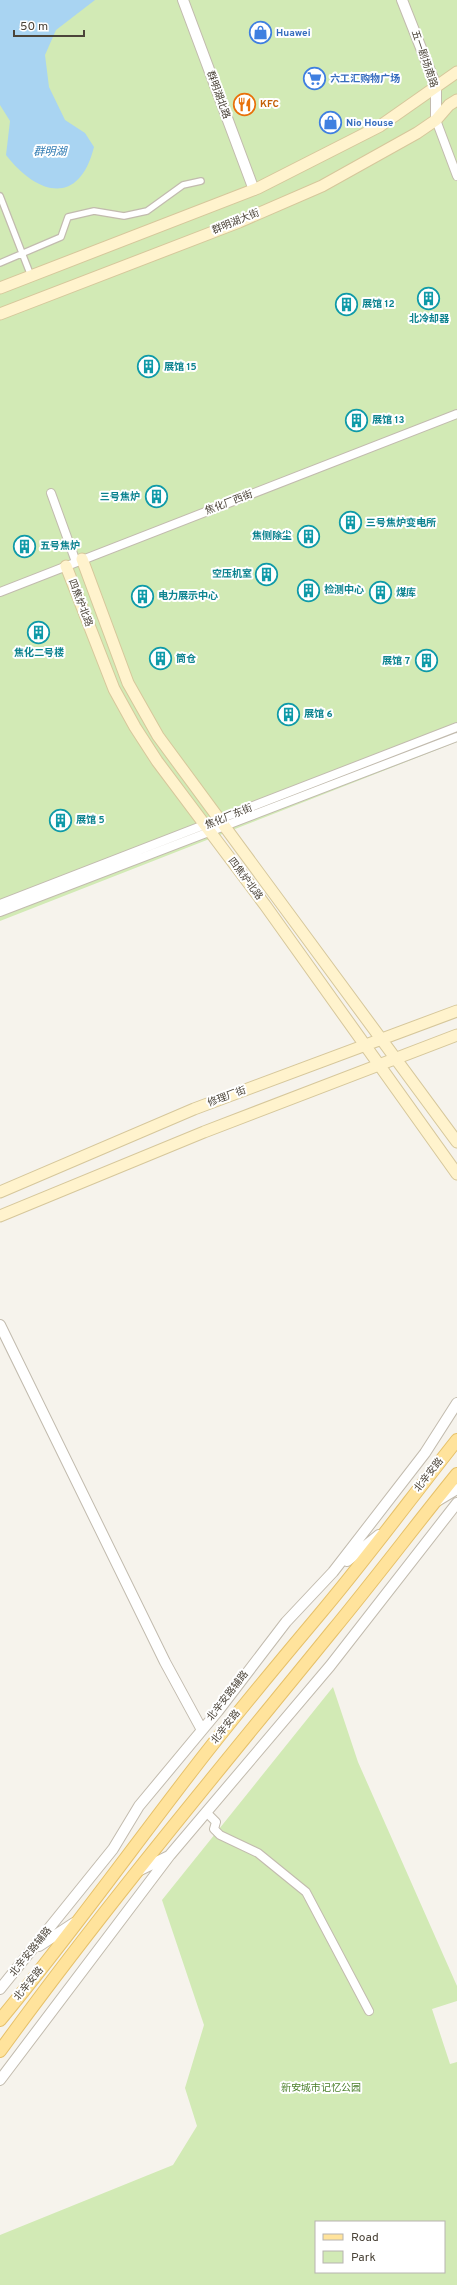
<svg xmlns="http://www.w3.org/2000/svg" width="457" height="2285" font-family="Overpass,'Noto Sans SC',sans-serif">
<rect width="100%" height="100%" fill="#f6f3ec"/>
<path fill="#d2eab5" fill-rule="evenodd" d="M0 0H457V742L0 921Z
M333 1687 358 1762 457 1986V2001L432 2009 450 2064 457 2062V2285H0V2235L173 2165 197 2126 185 2088 204 2025 162 1900ZM316 2222H444V2272H316Z"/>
<path fill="#a9d4f2" d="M0 0H95L56 30 45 55 49 87 65 120 85 133 94 147C79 207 37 195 6 155L10 121 0 105Z"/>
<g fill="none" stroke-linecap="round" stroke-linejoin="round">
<defs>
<path id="pedestrian" d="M0 196 31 276
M0 263 61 237 68 217 94 211 124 216 147 211 183 185 201 181"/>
<path id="minor" d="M436 120 457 176
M51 493 76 562
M0 592 457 414
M0 904 457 727
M0 912 457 737
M207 1813 216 1822 214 1829 220 1835 258 1853 306 1892 369 2011"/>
<path id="tertiary" d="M183 0 254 190
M402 0 436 86V120
M0 1325 165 1662 202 1730
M437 1501 457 1489
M347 1561 379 1535
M140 1870 169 1856
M39 1946 74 1923
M0 1989 113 1849 139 1806 218 1711 286 1622 333 1572 425 1453 457 1403
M0 2080 170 1855 330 1666 457 1503"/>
<path id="secondary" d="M0 288 258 188 380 126 457 72
M0 314 239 222 322 186 417 133 436 120 449 105 457 100
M82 559 128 683 158 736 457 1142
M66 566 114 689 135 727 157 761 265 905 457 1174
M0 1192 194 1109 457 1011
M0 1216 204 1132 457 1035"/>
<path id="primary" d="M0 2020C68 1938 130 1851 195 1767 235 1715 277 1665 319 1615 367 1558 411 1498 457 1440
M0 2051C105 1906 220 1769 333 1630 375 1579 415 1526 457 1474"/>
</defs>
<use href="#pedestrian" stroke="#c2bbae" stroke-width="8"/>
<use href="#minor" stroke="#c2bbae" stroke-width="10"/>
<use href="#tertiary" stroke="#c2bbae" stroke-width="12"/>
<use href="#secondary" stroke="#d6c79b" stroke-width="13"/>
<use href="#primary" stroke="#e6c16a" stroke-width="14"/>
<use href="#pedestrian" stroke="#fff" stroke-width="5.5"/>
<use href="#minor" stroke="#fff" stroke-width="8"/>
<use href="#tertiary" stroke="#fff" stroke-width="10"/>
<use href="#secondary" stroke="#fff3cd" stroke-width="11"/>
<use href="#primary" stroke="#ffe39c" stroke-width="12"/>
</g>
<defs>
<symbol id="shop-ring" viewBox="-11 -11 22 22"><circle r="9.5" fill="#fff" stroke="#3f7fe0" stroke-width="1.5"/><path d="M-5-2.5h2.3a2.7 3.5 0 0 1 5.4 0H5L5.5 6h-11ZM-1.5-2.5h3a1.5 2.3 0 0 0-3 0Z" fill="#3f7fe0"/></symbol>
<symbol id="supermarket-ring" viewBox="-11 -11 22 22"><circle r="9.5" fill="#fff" stroke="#3f7fe0" stroke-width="1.5"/><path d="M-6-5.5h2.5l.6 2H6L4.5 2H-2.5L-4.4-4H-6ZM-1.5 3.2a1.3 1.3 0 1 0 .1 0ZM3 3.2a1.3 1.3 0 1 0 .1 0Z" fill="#3f7fe0"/></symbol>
<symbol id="restaurant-ring" viewBox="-11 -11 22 22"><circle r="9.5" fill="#fff" stroke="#e8710a" stroke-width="1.5"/><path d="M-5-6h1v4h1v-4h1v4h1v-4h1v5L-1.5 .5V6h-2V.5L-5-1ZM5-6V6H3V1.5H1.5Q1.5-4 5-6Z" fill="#e8710a"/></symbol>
<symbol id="building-ring" viewBox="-11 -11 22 22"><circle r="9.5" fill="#fff" stroke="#0f9aa8" stroke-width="1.5"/><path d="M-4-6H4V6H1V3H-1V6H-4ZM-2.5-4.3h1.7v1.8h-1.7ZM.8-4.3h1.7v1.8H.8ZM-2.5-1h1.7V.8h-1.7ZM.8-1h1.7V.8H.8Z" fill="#0f9aa8"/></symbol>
</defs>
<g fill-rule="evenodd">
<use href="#shop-ring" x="248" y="20" width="25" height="25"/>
<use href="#supermarket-ring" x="302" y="66" width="25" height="25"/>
<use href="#restaurant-ring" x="232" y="92" width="25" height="25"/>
<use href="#shop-ring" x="318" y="110" width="25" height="25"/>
<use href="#building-ring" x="416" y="286" width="25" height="25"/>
<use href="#building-ring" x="334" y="292" width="25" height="25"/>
<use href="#building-ring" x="136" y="354" width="25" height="25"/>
<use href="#building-ring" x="344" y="408" width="25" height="25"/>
<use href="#building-ring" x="144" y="484" width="25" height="25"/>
<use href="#building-ring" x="338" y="510" width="25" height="25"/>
<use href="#building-ring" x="296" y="524" width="25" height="25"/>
<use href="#building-ring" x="12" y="534" width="25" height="25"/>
<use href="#building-ring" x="254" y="562" width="25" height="25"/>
<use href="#building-ring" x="296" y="578" width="25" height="25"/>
<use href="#building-ring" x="368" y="580" width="25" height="25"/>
<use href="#building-ring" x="130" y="584" width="25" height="25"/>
<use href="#building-ring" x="26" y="620" width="25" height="25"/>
<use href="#building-ring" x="148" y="646" width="25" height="25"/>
<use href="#building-ring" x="414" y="648" width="25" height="25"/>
<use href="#building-ring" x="276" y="702" width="25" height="25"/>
<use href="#building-ring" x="48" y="808" width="25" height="25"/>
</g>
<g text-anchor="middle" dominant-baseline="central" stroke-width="4" stroke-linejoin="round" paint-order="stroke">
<g font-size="10" font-weight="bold" fill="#366cbe" stroke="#fff" text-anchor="start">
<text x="276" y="33">Huawei</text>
<text x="330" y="79">六工汇购物广场</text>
<text x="346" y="123">Nio House</text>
</g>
<g font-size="10" fill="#4b4439" stroke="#fff">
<text transform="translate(424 59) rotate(71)">五一剧场南路</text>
<text transform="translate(218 95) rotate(70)">群明湖北路</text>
<text transform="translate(236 222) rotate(-22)">群明湖大街</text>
<text transform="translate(229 503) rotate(-21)">焦化厂西街</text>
<text transform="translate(80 603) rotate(69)">四焦炉北路</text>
<text transform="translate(229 817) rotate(-22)">焦化厂东街</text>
<text transform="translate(245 879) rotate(53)">四焦炉北路</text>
<text transform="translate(227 1097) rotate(-20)">修理厂街</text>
<text transform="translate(429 1475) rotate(-52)">北辛安路</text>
<text transform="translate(228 1696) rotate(-52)">北辛安路辅路</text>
<text transform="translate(226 1727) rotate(-52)">北辛安路</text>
<text transform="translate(31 1952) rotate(-51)">北辛安路辅路</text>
<text transform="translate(29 1984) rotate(-51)">北辛安路</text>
</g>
<g font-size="10" font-weight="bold" fill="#c56008" stroke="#fff" text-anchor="start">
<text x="260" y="104">KFC</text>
</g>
<g font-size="10" font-weight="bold" fill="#0d838f" stroke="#fff" text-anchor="start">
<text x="362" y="304">展馆 12</text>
<text x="429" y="319" text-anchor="middle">北冷却器</text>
<text x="164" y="367">展馆 15</text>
<text x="372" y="420">展馆 13</text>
<text x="140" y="497" text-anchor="end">三号焦炉</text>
<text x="366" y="523">三号焦炉变电所</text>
<text x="292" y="536" text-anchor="end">焦侧除尘</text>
<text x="40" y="546">五号焦炉</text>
<text x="252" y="574" text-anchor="end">空压机室</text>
<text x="324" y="590">检测中心</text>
<text x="396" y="593">煤库</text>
<text x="158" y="596">电力展示中心</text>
<text x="39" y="653" text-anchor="middle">焦化二号楼</text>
<text x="176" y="659">筒仓</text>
<text x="410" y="661" text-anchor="end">展馆 7</text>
<text x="304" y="714">展馆 6</text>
<text x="76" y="820">展馆 5</text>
</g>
<g font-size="10" fill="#4a7f2a" stroke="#fff">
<text x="321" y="2088">新安城市记忆公园</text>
</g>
<g font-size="11" font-style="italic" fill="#2e7ab2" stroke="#fff">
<text x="50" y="152">群明湖</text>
</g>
</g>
<rect x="315" y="2221" width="130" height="52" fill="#ffffff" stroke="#b7b4b0"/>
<rect x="323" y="2234" width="20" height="6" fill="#ffe39c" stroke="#b7b4b0"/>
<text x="351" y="2241" font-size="12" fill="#4b4439">Road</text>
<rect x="323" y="2251" width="20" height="12" fill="#d2eab5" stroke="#b7b4b0"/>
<text x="351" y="2261" font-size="12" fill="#4b4439">Park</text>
<path d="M14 30v6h70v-6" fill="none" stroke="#4b4439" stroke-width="2"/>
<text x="20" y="30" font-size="12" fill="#4b4439" stroke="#ffffff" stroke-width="3" paint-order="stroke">50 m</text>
</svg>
